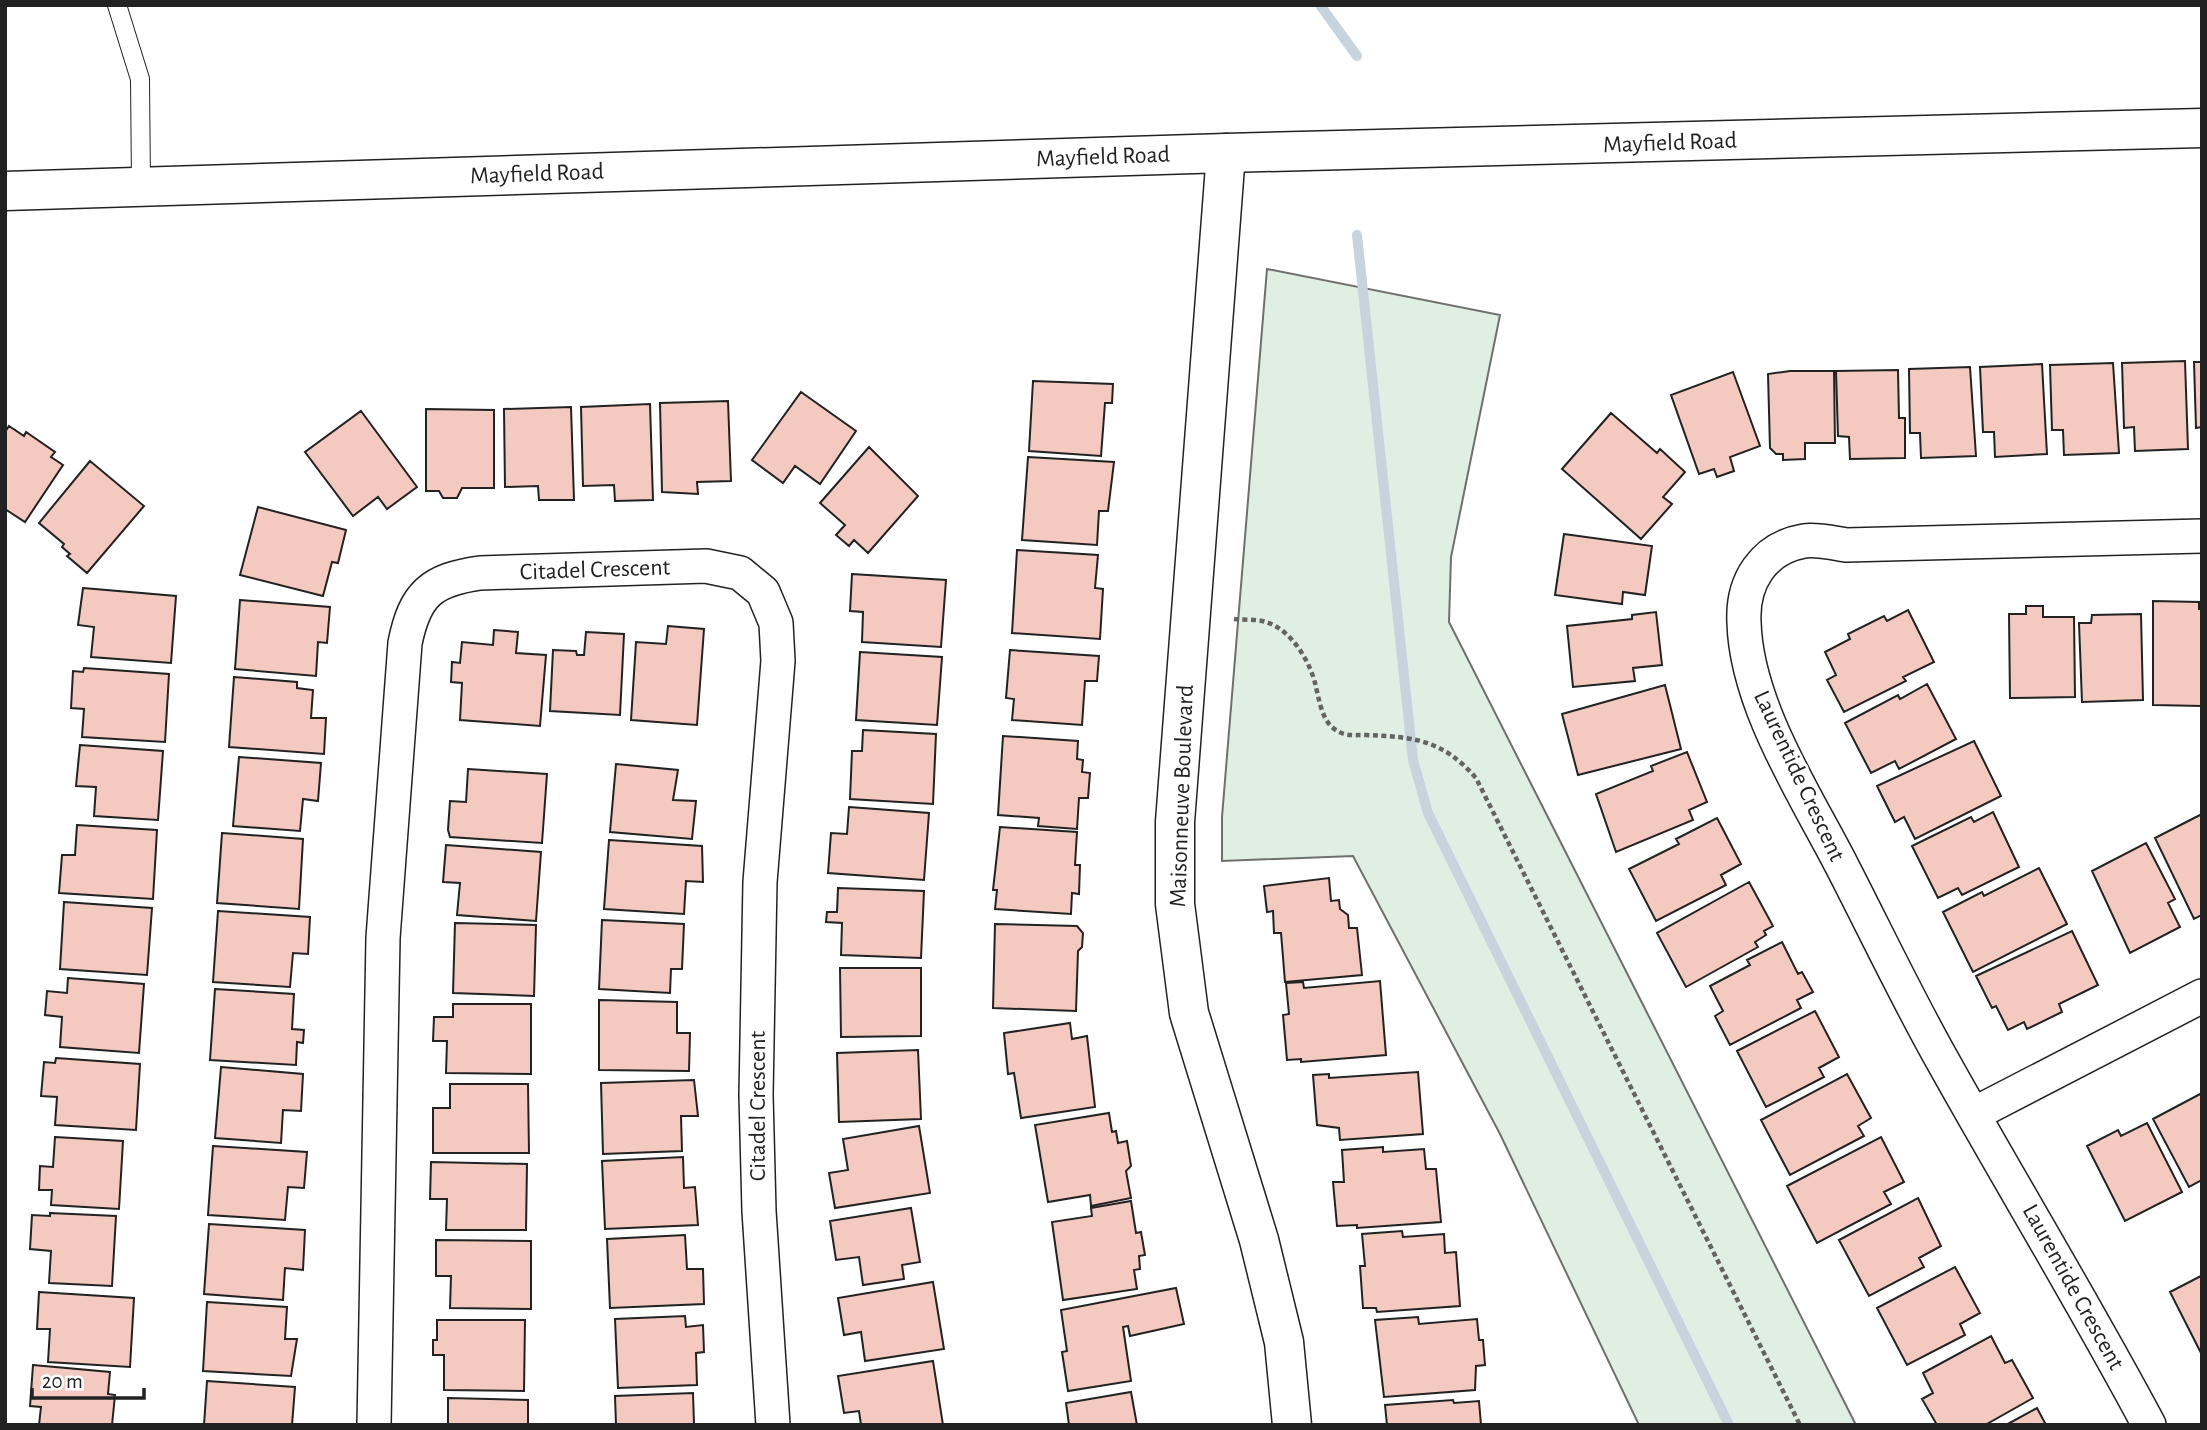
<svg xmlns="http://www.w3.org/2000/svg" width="2207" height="1430" font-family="'Alegreya Sans',sans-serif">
<rect width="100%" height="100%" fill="#fff"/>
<path fill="#e0efe3" stroke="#6f6f6f" stroke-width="2" d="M1267 269 1500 315 1451 557 1449 622 1856 1425H1639L1500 1134 1353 856 1222 861V817Z"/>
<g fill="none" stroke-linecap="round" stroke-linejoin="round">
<path stroke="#c7d3dd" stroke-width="10" d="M1320 5 1357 56
M1357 235 1413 760 1428 813 1729 1425"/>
</g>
<path fill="#f3c9c0" stroke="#222" stroke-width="2" d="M2185 361 2188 449 2135 451 2134 427 2124 428 2122 363Z
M2194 362H2202V427L2196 428Z
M2113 363 2119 453 2064 455 2063 430H2052L2050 365Z
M2042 364 2047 454 1995 457 1994 432H1983L1980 367Z
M1970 367 1976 456 1921 458 1920 433H1910L1909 369Z
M1898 370 1899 418H1905V458L1850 459 1849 437 1838 436 1836 371Z
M1790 371H1834L1835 443H1805V459L1783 460V454H1776L1770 448 1768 374Z
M1733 372 1760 446 1730 457 1734 471 1717 477 1714 469 1699 474 1671 395Z
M1033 381 1113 384 1112 403H1105L1101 456 1029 451Z
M801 392 856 431 820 484 795 466 783 483 752 460Z
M728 401 731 481 697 482 698 494 662 492 660 403Z
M650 404 653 500 615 501 614 485 583 486 581 407Z
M571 407 574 500H539L538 486 505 487 504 409Z
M426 409 494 410V488H462L457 498H443L439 491H426Z
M361 411 417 487 387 509 378 497 353 516 305 452Z
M1611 413 1657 453 1660 449 1685 472 1663 497 1672 504 1641 539 1562 469Z
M9 426 24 436 26 432 55 452 51 457 63 465 25 522 5 509V432Z
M869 447 918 496 868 553 854 540 849 546 836 535 845 525 820 503Z
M1028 457 1114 462 1108 511H1099L1097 545 1022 540Z
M90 461 144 506 87 573 67 556 70 554 62 547 64 544 39 523Z
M258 507 346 530 338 563 332 562 323 596 240 575Z
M1564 534 1652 546 1645 595 1623 592 1622 604 1555 595Z
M1017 550 1098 555 1095 588 1103 589 1100 639 1012 633Z
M852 574 946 580 941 647 862 642 863 612 850 611Z
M83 588 176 596 171 663 91 657 94 627 78 625Z
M240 600 330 607 327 643 318 642 316 676 235 669Z
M2153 601 2199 602V609H2202V706L2153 705Z
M2026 606H2043V617H2074L2075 697 2010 698 2009 614H2026Z
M1908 610 1934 662 1903 677 1906 681 1844 712 1827 680 1836 675 1825 652 1850 639 1848 634 1884 616 1887 621Z
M1656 612 1662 665 1633 668 1635 681 1573 687 1567 626 1632 619V615Z
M2141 614 2143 700 2082 702 2079 623H2091L2092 615Z
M668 626 704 629 697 725 631 720 636 642 666 644Z
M494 630 518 632 516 653 546 655 540 726 460 720 462 683 451 682 452 662 460 663 462 642 493 645Z
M586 632 624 634 620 715 550 711 553 650 576 651 577 655H584Z
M1010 650 1099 656 1097 681H1085L1082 725 1012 720 1014 699 1006 698Z
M860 652 942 657 937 725 856 720Z
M84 668 169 674 165 742 82 737 84 709 71 708 73 671 83 672Z
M234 677 297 682V688L313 690 311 718H326L324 754 229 747Z
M1927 684 1956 739 1899 769 1895 761 1871 773 1845 723 1898 695 1900 699Z
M1665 685 1681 749 1578 775 1562 714Z
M863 730 936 734 933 804 850 799 852 751H862Z
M1003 736 1078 741 1077 759 1083 760 1082 772 1090 773 1088 798H1079L1077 829 1038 826 1039 818 998 815Z
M1974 741 2001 796 1915 839 1904 817 1895 822 1877 786Z
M80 745 163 751 158 820 94 816 96 787 76 786Z
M1687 752 1707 802 1689 810 1693 820 1616 852 1596 794 1653 771 1651 766Z
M239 757 321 763 318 801 303 799 300 831 233 826Z
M616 764 678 770 673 800 696 801 692 839 610 832Z
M468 769 547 774 542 843 450 837 448 830 450 801 466 802Z
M849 807 929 813 924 880 828 873 831 833 847 834Z
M1993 812 2019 867 1962 895 1958 888 1938 898 1912 846 1971 817 1974 822Z
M2202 814V915L2194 919 2155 838Z
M1717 818 1741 864 1721 875 1726 885 1656 921 1629 869 1679 844 1676 839Z
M77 825 157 830 153 899 59 893 62 855H75Z
M1000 827 1077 832 1075 865H1080L1079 894 1072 893 1071 914 995 909 997 890H993Z
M222 833 303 839 299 909 217 903Z
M609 840 702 846 703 882 686 881 684 914 604 909Z
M2146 843 2175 899 2168 903 2180 927 2130 953 2092 871Z
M446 845 541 852 536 921 457 915 460 883 443 882Z
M2039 868 2067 924 1973 972 1943 912 1982 892 1984 896Z
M1329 878 1331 901 1339 900 1340 909 1348 915 1349 928H1357L1362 975 1285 982 1281 933H1274L1273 911 1267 912 1264 886Z
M1749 882 1773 926 1764 931 1766 935 1755 942 1758 947 1686 987 1657 933Z
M838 888 924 891 921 958 841 955 842 923 826 922 827 912H837Z
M64 902 152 908 147 975 60 969Z
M218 911 310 917 308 954 293 953 290 987 213 982Z
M602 920 684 924 682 969H671L670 993 599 989Z
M455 923 536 925 534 996 453 993Z
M995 924 1077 926 1083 933 1082 947 1078 951 1076 1011 993 1008Z
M2072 931 2098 985 2059 1004 2062 1012 2027 1029 2024 1022 2008 1030 1996 1006 1992 1008 1976 976Z
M1782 942 1798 974 1802 972 1813 992 1797 1000 1801 1008 1730 1045 1715 1016 1723 1011 1710 986 1750 965 1747 960Z
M840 968H921V1036L841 1037Z
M68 978 144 984 139 1053 60 1047 62 1017 45 1015 47 991 67 993Z
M1380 981 1386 1055 1301 1062V1059L1287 1060 1283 1015 1289 1014 1286 983 1303 982 1304 988Z
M215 989 294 994 292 1029 304 1030 303 1043 297 1042 296 1065 210 1060Z
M599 1000 677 1002V1033H690L689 1071 599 1070Z
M453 1004H531V1074L446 1073 447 1041H433L434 1017H453Z
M1815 1011 1839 1057 1819 1068 1824 1077 1766 1107 1737 1051Z
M1070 1023 1072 1039 1087 1036 1095 1107 1021 1118 1014 1073 1008 1074 1004 1033Z
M918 1050 921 1119 839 1122 837 1053Z
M56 1058 140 1064 136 1130 55 1125 57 1097 41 1096 44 1062 55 1063Z
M221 1067 303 1074 301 1111 283 1110 281 1143 215 1138Z
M1418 1072 1423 1134 1340 1140 1339 1128 1317 1125 1313 1075 1329 1074V1078Z
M1847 1074 1871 1118 1858 1126 1864 1136 1790 1175 1761 1120Z
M694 1080 698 1116H681L682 1151 603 1154 601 1083Z
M450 1084H528L529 1153H433V1108H450Z
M2202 1093V1180L2189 1187 2153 1119Z
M1109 1113 1112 1132 1116 1131 1118 1143 1127 1141 1131 1166 1126 1171 1131 1198 1091 1206 1090 1195 1048 1202 1035 1125Z
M2147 1123 2182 1192 2125 1221 2087 1146 2118 1130 2121 1136Z
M919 1126 930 1193 835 1208 829 1173 848 1170 843 1139Z
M55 1137 123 1141 119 1209 51 1205 52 1190H39L40 1166 53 1167Z
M1881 1137 1904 1182 1884 1192 1891 1204 1817 1243 1787 1186Z
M213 1146 307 1152 304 1188 288 1187 285 1220 208 1215Z
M1383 1147V1152L1424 1149 1426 1169H1436L1441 1222 1357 1228V1225L1337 1226 1333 1182H1344L1342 1150Z
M683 1157 684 1188 695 1187 698 1225 605 1229 602 1161Z
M431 1162 527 1164 526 1230H446L447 1199H430Z
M1918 1198 1941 1246 1919 1258 1924 1267 1869 1296 1839 1240Z
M1131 1201 1136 1233 1141 1232 1145 1255 1139 1256 1140 1269 1134 1270 1137 1289 1063 1300 1052 1222 1092 1216 1091 1208Z
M911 1208 920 1262 902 1265 904 1279 863 1285 859 1257 836 1260 830 1221Z
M50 1213 116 1216 112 1286 49 1283 51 1251 30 1249 32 1215 50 1216Z
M209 1224 305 1230 303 1270 285 1268 283 1300 204 1294Z
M1402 1231 1403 1237 1444 1234 1445 1253 1456 1252 1460 1306 1377 1312 1376 1308H1363L1360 1266H1365L1362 1234Z
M685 1235 687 1269H703L704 1304 610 1308 607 1239Z
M436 1240 531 1241V1309L450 1308 451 1276H436Z
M1955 1267 1980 1313 1960 1324 1965 1335 1907 1365 1877 1308Z
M2202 1271V1355L2170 1292 2201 1276Z
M933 1282 944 1349 865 1361 861 1332 844 1335 838 1298Z
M1176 1288 1184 1324 1130 1336 1128 1326 1123 1327 1131 1381 1068 1391 1062 1352 1067 1351 1061 1310Z
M39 1292 134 1298 130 1367 48 1362 50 1329H37Z
M207 1302 287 1307 285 1339H297L291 1376 203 1371Z
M685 1316 686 1327 703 1325 704 1352 696 1353 697 1385 618 1388 615 1319Z
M1418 1317 1419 1324 1477 1319 1479 1340H1483L1485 1365 1476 1366 1475 1390 1384 1397 1375 1320Z
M437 1320H525L524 1391 444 1390V1355H433V1340H437Z
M1991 1336 2005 1363 2012 1360 2033 1398 1985 1425H1937L1922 1399 1933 1393 1923 1373Z
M933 1361 943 1425H861L859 1411 844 1413 838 1376Z
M33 1365 110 1372 108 1394 115 1395 112 1425H39L41 1407 30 1406Z
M207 1381 295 1387 292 1425H204Z
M1131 1392 1137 1425H1069L1066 1403Z
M693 1393 694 1424 710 1425H616L615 1396Z
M448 1398 528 1400V1425H448Z
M1453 1400 1454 1403 1479 1401 1481 1425H1387L1385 1405Z
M2037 1408 2046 1425H2006Z"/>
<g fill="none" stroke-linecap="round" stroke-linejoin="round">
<defs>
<path id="service" d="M117 5 140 79 141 186"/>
<path id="minor" d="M1974 1114 2202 996
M374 1425 383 938 405 643C415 594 431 580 480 573L706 566 740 573 763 592 776 623 778 661 760 882 756 1095 759 1211 773 1425
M2149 1425C2084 1303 2012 1185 1945 1065 1908 1000 1876 932 1842 866 1805 794 1746 705 1744 622 1742 582 1763 548 1804 541 1817 539 1833 543 1846 545L2202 536"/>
<path id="tertiary" d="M1226 153 1175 822V904L1189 1013 1259 1240 1284 1342 1292 1425"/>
<path id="secondary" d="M5 191 1226 153 2202 128"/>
</defs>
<use href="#service" stroke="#222" stroke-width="20"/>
<use href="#minor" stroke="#222" stroke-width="36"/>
<use href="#tertiary" stroke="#222" stroke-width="41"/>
<use href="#secondary" stroke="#222" stroke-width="41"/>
<path stroke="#646464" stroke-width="4.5" stroke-dasharray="5 3.5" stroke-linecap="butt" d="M1234 619C1244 620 1257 619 1266 622 1292 630 1311 663 1316 687 1319 700 1322 718 1332 727 1343 737 1352 735 1366 735 1415 737 1443 740 1476 778L1800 1425"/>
<use href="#service" stroke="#fff" stroke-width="18"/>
<use href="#minor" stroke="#fff" stroke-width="33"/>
<use href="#tertiary" stroke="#fff" stroke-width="38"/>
<use href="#secondary" stroke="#fff" stroke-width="38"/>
</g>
<g text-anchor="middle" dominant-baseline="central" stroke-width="5" stroke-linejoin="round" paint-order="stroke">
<g font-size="24" fill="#222" stroke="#fff">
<text transform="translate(1670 143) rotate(-2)">Mayfield Road</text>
<text transform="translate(1103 157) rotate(-2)">Mayfield Road</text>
<text transform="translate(537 174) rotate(-2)">Mayfield Road</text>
<text transform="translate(595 570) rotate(-2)">Citadel Crescent</text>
<text transform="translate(1799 776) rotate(65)">Laurentide Crescent</text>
<text transform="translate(1182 796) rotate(-88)">Maisonneuve Boulevard</text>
<text transform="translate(758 1106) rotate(-90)">Citadel Crescent</text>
<text transform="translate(2073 1287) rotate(61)">Laurentide Crescent</text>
</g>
</g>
<rect width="2207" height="1430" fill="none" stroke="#222222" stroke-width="14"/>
<path d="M32 1388v10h112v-10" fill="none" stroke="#222222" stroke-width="3.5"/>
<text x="42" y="1388" font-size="21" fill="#222222" stroke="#ffffff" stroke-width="5" paint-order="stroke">20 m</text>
</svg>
